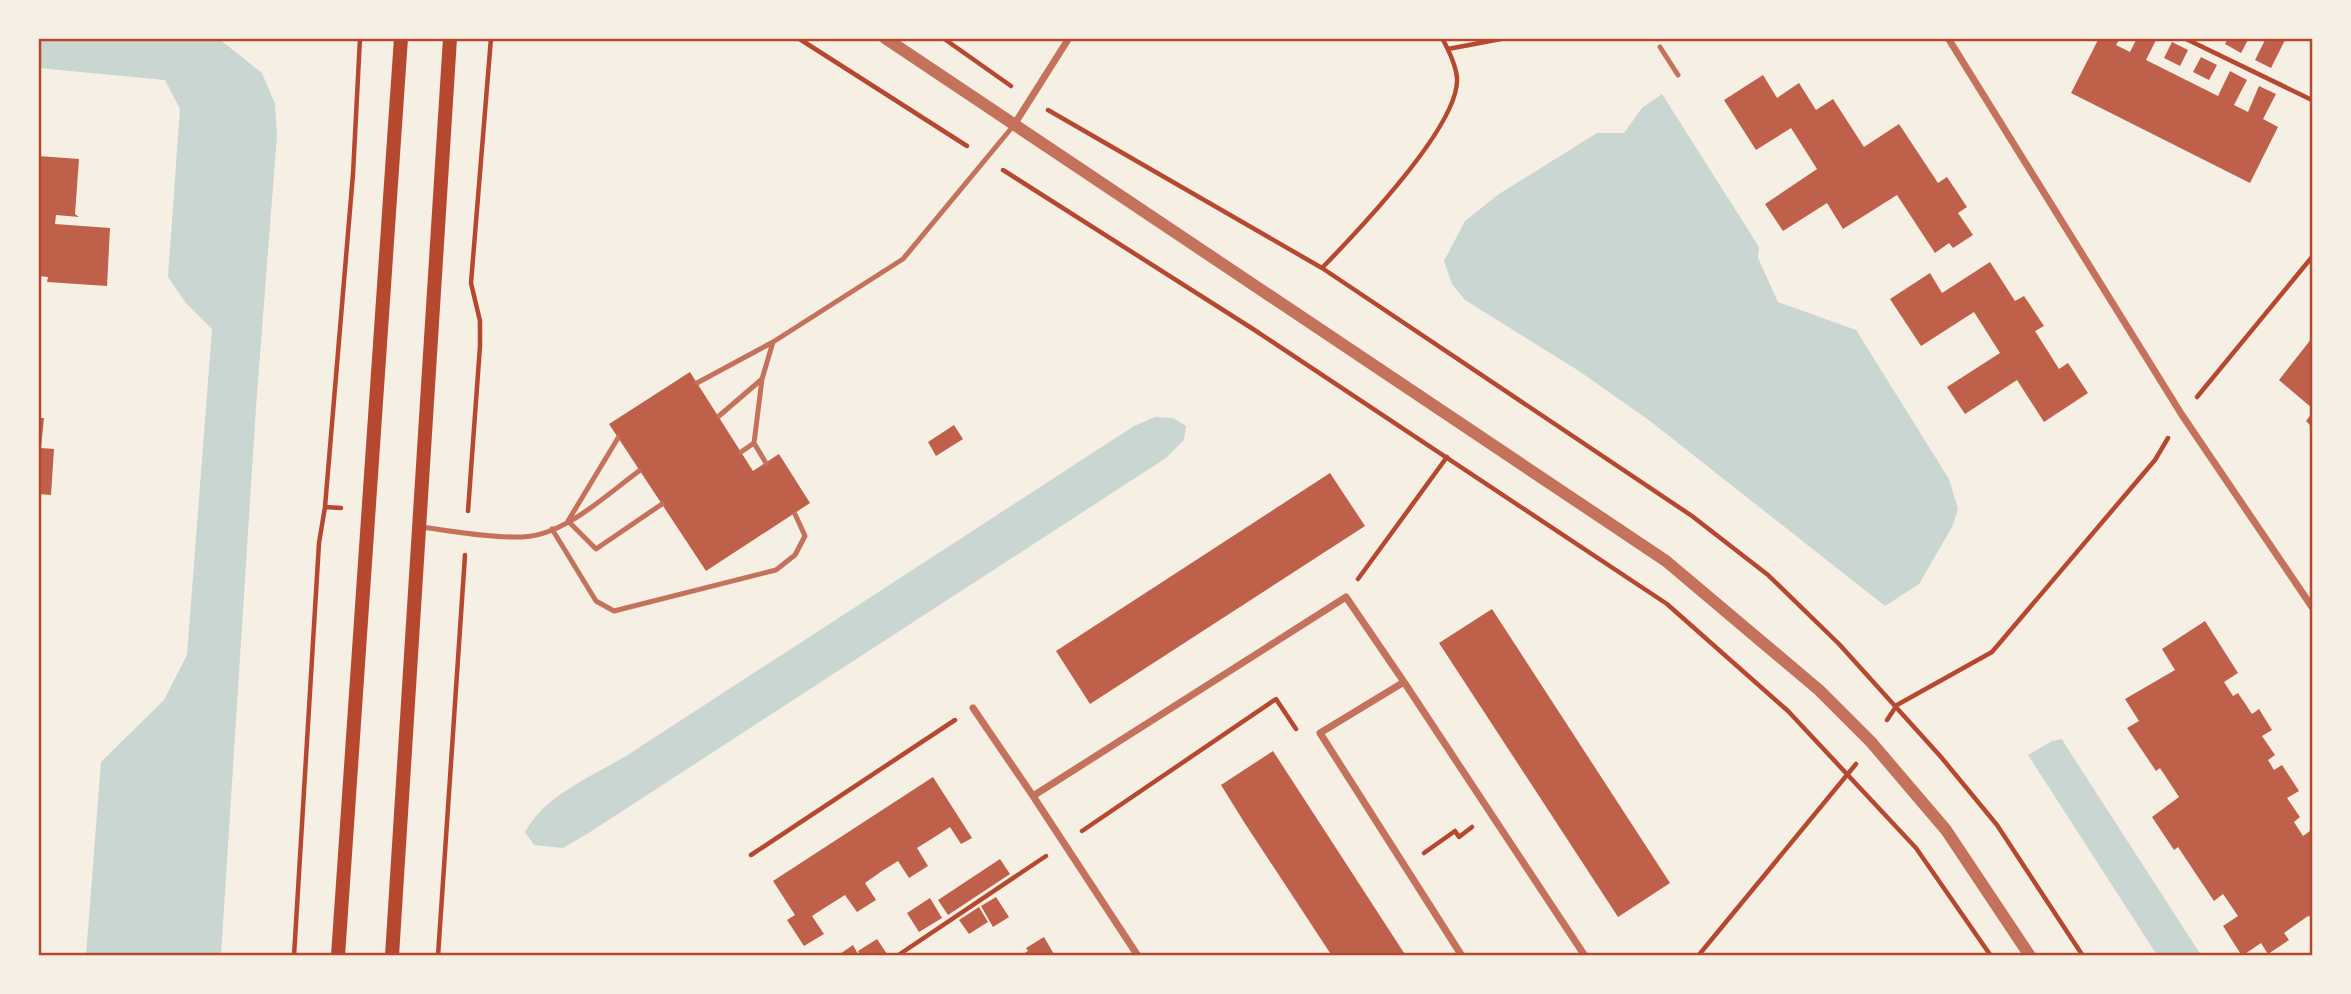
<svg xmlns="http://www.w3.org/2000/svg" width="2351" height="994" font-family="Signika,sans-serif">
<rect width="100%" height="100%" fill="#f6efe4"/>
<path fill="#c9d6d2" d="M38 39H219L262 73 275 104 277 135 256 407 221 955H86L101 762 164 700 187 655 212 329 186 303 168 277 180 109 165 80 39 68Z
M1662 94 1759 247 1758 258 1778 302 1856 330 1949 479 1958 509 1952 527 1919 584 1885 606 1650 421 1579 371 1465 300 1452 284 1444 261 1465 221 1499 194 1597 133H1624L1642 108Z
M1155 417 1173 418 1186 426 1184 440 1166 458 587 834 563 848 534 845 525 832C545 795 591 777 626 756L1134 426Z
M2062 739 2066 746 2201 955H2157L2028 755 2052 741Z"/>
<path fill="#bf614a" d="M2099 38H2120L2116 45 2130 52 2137 38H2157L2146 60 2218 96 2230 71 2247 80 2234 105 2248 112 2259 86 2276 94 2263 119 2278 127 2250 183 2071 93Z
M2228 38H2249L2241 53 2225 44Z
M2266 38H2286L2271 68 2255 60Z
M2172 42 2188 50 2180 66 2164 58Z
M2201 57 2217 65 2209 80 2193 72Z
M1763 75 1777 98 1799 83 1816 110 1833 99 1864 147 1899 124 1938 183 1947 177 1967 207 1958 213 1973 235 1953 248 1949 243 1935 253 1897 195 1843 229 1827 203 1783 231 1765 204 1817 169 1791 128 1756 150 1724 100Z
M38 156 79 159 75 214 79 217 56 215 55 224 110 228 107 286 47 282 48 277 38 276Z
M1990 262 2015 301 2024 296 2044 326 2035 331 2059 369 2068 363 2088 393 2044 422 2017 380 1965 414 1947 387 2000 353 1974 312 1921 346 1890 299 1930 273 1942 293Z
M2312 338V408L2279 380Z
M690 372 753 471 779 454 810 503 706 571 609 424Z
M2312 413V427L2306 421Z
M38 418H44L41 448 54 449 51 495 38 494Z
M954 425 963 439 936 456 928 442Z
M1330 473 1365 526 1090 704 1056 651Z
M1492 609 1670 883 1618 917 1439 643Z
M2205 621 2238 673 2224 682 2233 696 2238 693 2252 714 2259 709 2272 730 2262 736 2275 755 2268 760 2274 770 2282 765 2299 791 2287 798 2300 817 2294 822 2303 836 2310 831 2312 835V917L2308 916 2284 933 2289 940 2268 954 2261 943 2242 956 2223 926 2238 916 2223 894 2214 901 2178 847 2174 850 2152 817 2179 797 2160 768 2156 771 2127 728 2139 721 2125 699 2175 670 2162 649Z
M1273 751 1406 956H1332L1244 822 1221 785Z
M933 777 972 838 961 844 950 827 933 838 917 848 928 866 909 878 898 861 882 871 865 883 876 900 857 912 845 895 829 905 812 916 824 934 804 946 787 920 795 915 773 881Z
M1000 859 1010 874 948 915 938 900Z
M996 897 1009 917 993 927 981 906Z
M930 898 942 918 919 932 907 913Z
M979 907 988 922 969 934 959 920Z
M1044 937 1055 956H1020L1028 951 1026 948Z
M877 939 887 954 861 956 858 951Z
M853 945 859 956H837Z"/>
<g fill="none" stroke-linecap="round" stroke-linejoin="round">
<path stroke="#b5482f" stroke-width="4.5" d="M798 38 967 146
M943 38 1011 86
M2184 38 2312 100
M1448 49 1506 38
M1048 110 1322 268 1692 516 1768 575 1839 644 1941 757 1997 825 2083 956
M1003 170 1253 329 1667 604 1788 711 1916 848 1991 956
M1322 268C1355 234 1460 125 1457 78 1456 66 1448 49 1442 38
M2197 397 2312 257
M325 507 341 508
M468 511 480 346V321L471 283 491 38
M1358 579 1447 457
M1887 720 1897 705 1992 652 2155 460 2168 438
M1082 831 1276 699 1296 729
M1424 853 1455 831 1459 837 1472 827
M751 855 955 720
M294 956 319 543 325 507 353 174 360 38
M438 956 465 555
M897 956 1046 856
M1698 956 1856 764"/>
<path stroke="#c5725c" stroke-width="5" d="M1660 47 1678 75
M697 383 773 342
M719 416 762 379 773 342 903 259 1014 125
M618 438 568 521 596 549 662 504
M754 443 766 463
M741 452 754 443 762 379
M420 527C453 531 489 538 522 537 564 536 606 495 639 471
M552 529 596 601 614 611 776 570 795 555 805 536 795 514"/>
<path stroke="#c5725c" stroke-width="7" d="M1948 38 2182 415 2312 607
M1014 125 1069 38
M973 708 1033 796
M1138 956 1033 796 1346 597 1404 682
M1462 956 1320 733 1404 682 1585 956"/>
<path stroke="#c5725c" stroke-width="12" d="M885 38 1666 561 1819 690 1871 742 1946 830 2030 956"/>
<path stroke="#b5482f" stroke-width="14" d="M338 956 401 38
M392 956 450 38"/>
</g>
<rect width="2351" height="994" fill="none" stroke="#f6efe4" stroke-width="80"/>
<rect x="40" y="40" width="2271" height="914" fill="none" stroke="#b5482f" stroke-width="2.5"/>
</svg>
